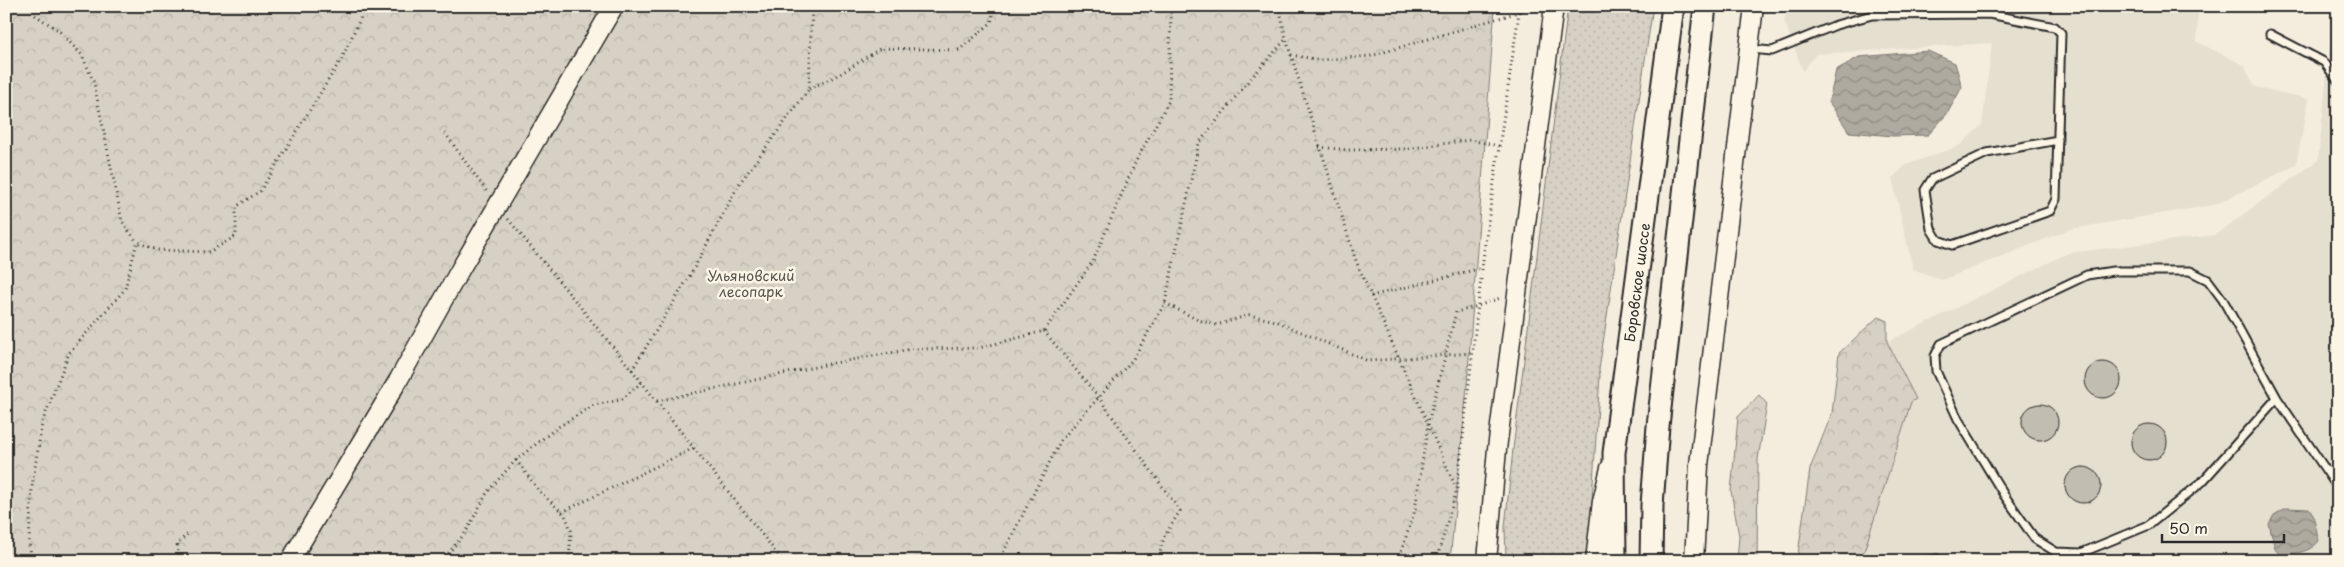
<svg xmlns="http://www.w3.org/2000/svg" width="2344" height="567" font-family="'Playpen Sans',sans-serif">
<defs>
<pattern id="grass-dots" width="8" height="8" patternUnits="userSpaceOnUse" patternTransform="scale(1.25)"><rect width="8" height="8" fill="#d6d1c4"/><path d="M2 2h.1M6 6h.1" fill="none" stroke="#b8b4a9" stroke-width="1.8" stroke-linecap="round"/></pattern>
<pattern id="forest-crowns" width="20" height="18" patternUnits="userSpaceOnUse" patternTransform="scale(1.25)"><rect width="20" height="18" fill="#d6d1c4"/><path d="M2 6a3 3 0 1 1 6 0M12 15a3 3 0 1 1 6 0" fill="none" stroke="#b8b4a9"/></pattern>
<pattern id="water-waves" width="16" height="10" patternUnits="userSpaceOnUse" patternTransform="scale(1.25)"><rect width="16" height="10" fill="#afaaa0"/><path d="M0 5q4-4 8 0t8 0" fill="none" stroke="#8f8b83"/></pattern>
</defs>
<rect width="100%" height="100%" fill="#f4edde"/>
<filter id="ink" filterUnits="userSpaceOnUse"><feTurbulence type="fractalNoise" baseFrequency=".02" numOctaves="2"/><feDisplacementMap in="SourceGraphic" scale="10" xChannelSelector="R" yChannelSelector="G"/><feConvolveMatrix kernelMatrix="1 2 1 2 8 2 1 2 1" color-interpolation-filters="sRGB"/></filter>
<g filter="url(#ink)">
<path fill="#e5dfd0" d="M1791 6H2198L2197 42 2244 65 2255 87 2309 99 2296 165 2214 205 2071 229 1942 280 1913 269 1892 178 1906 165 1959 146 1982 125 1992 43 1816 54 1803 71 1784 20Z
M2334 6H2338V561H1861L1911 401 1916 398 1887 342 2068 253 2215 235 2318 160Z"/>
<path fill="url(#grass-dots)" stroke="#807e78" d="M1568 6H1653L1599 370 1600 375 1588 561H1506L1505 527 1513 449Z"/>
<path fill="url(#forest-crowns)" stroke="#807e78" d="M6 6H1495L1466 398 1450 561H6Z
M1878 317 1887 321V342L1916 399 1911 402 1861 561H1797L1810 469 1832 413 1839 353Z
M1759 395 1767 404 1758 459 1757 561H1737L1739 536 1731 491 1738 417Z"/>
<path fill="url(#water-waves)" stroke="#7a7771" d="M1928 51 1955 63 1962 87 1947 114 1928 135 1893 136 1849 132 1829 102 1836 70 1859 57Z
M2286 508 2309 509 2313 515 2319 541C2308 554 2295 553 2279 554L2275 549 2269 524 2274 515Z"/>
<path fill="#c2bdb1" stroke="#2b2b2b" d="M2085 380a18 18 0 1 1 36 0a18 18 0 1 1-36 0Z
M2022 422a18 18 0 1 1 36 0a18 18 0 1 1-36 0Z
M2131 442a18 18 0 1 1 36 0a18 18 0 1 1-36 0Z
M2065 485a18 18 0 1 1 36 0a18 18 0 1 1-36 0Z"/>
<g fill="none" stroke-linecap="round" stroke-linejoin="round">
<defs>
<path id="service" d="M2270 34 2324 62 2338 81
M1750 49 1772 51 1836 25 1872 15 1989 14 2055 27 2061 33 2056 199 2050 211 1952 245 1938 240 1931 229 1925 190 1932 179 1987 153 2058 140
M2277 398 2202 482 2149 525 2081 553 2056 552 2035 539 2004 495 1958 419 1936 371 1935 356 1941 344 2087 275 2113 271H2190L2208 280 2223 300 2277 398 2338 488
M1924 561 1937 559 1940 561"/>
<path id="tertiary" d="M290 561 399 379 461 268 614 6
M1487 561 1497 449 1554 6
M1595 561 1602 501 1610 468
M1694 561 1699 465 1754 6"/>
<g id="primary">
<path id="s1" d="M1615 561 1614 453 1673 6"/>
<path d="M1651 561 1652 505 1658 426 1705 6"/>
</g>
</defs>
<use href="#service" stroke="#2b2b2b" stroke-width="11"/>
<use href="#tertiary" stroke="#2b2b2b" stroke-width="21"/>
<use href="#primary" stroke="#2b2b2b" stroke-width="25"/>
<path stroke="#2b2b2b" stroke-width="3" stroke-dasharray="1 4" stroke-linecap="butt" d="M1279 6 1286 39 1356 261 1456 488
M35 15 58 30 82 55 94 83 122 221 137 242
M1291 55 1320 60 1371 56 1519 12
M809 89 840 74 881 48 959 50 991 23 995 6
M445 133 487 192
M1319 147 1348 150 1406 149 1470 140 1499 146
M508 219 632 370 783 561
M1371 296 1482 268
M1165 303 1198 320 1217 325 1249 315 1276 321 1368 361 1471 353
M1044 331 1099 398 1180 511 1164 537 1158 561
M632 370 692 272 739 184 809 89 812 6
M657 401 829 364 912 349 979 348 1044 331 1093 261 1136 161 1169 101 1171 6
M516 460 539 491 565 515 571 530 569 561
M562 512 694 448
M32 561 29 542 32 487 42 423 69 353 125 289 137 242 157 250 209 252 236 236V207L260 191 342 58 366 6
M179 561 177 544 190 532
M442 561 466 532 488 491 516 460 555 429 594 405 621 400 642 382
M999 561 1061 440 1133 359 1165 303 1199 143 1247 83 1286 39
M1398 561 1415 510 1428 424 1456 312 1472 308 1500 298
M1422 561 1440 556
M1440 561 1439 551 1457 489 1485 243 1520 6"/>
<use href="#service" stroke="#fcf5e5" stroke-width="7"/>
<use href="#tertiary" stroke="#fcf5e5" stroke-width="18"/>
<use href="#primary" stroke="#fcf5e5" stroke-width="21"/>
</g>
</g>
<g text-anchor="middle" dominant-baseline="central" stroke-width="5" stroke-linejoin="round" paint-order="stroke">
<g font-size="14" fill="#565451" stroke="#fcf5e5">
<text x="751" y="275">Ульяновский<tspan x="751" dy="16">лесопарк</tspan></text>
</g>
<g font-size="14" fill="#2b2b2b" stroke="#fcf5e5">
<text stroke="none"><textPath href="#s1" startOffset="280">Боровское шоссе</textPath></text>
</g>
</g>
<rect width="2344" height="567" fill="none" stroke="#fcf5e5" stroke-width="25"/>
<rect x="12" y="12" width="2319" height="542" fill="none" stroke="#2b2b2b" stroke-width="2" filter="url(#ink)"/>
<path d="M2162 534v8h122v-8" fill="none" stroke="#2b2b2b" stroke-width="2.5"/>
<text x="2169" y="534" font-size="15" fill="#2b2b2b" stroke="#fcf5e5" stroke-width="4" paint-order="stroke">50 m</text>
</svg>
